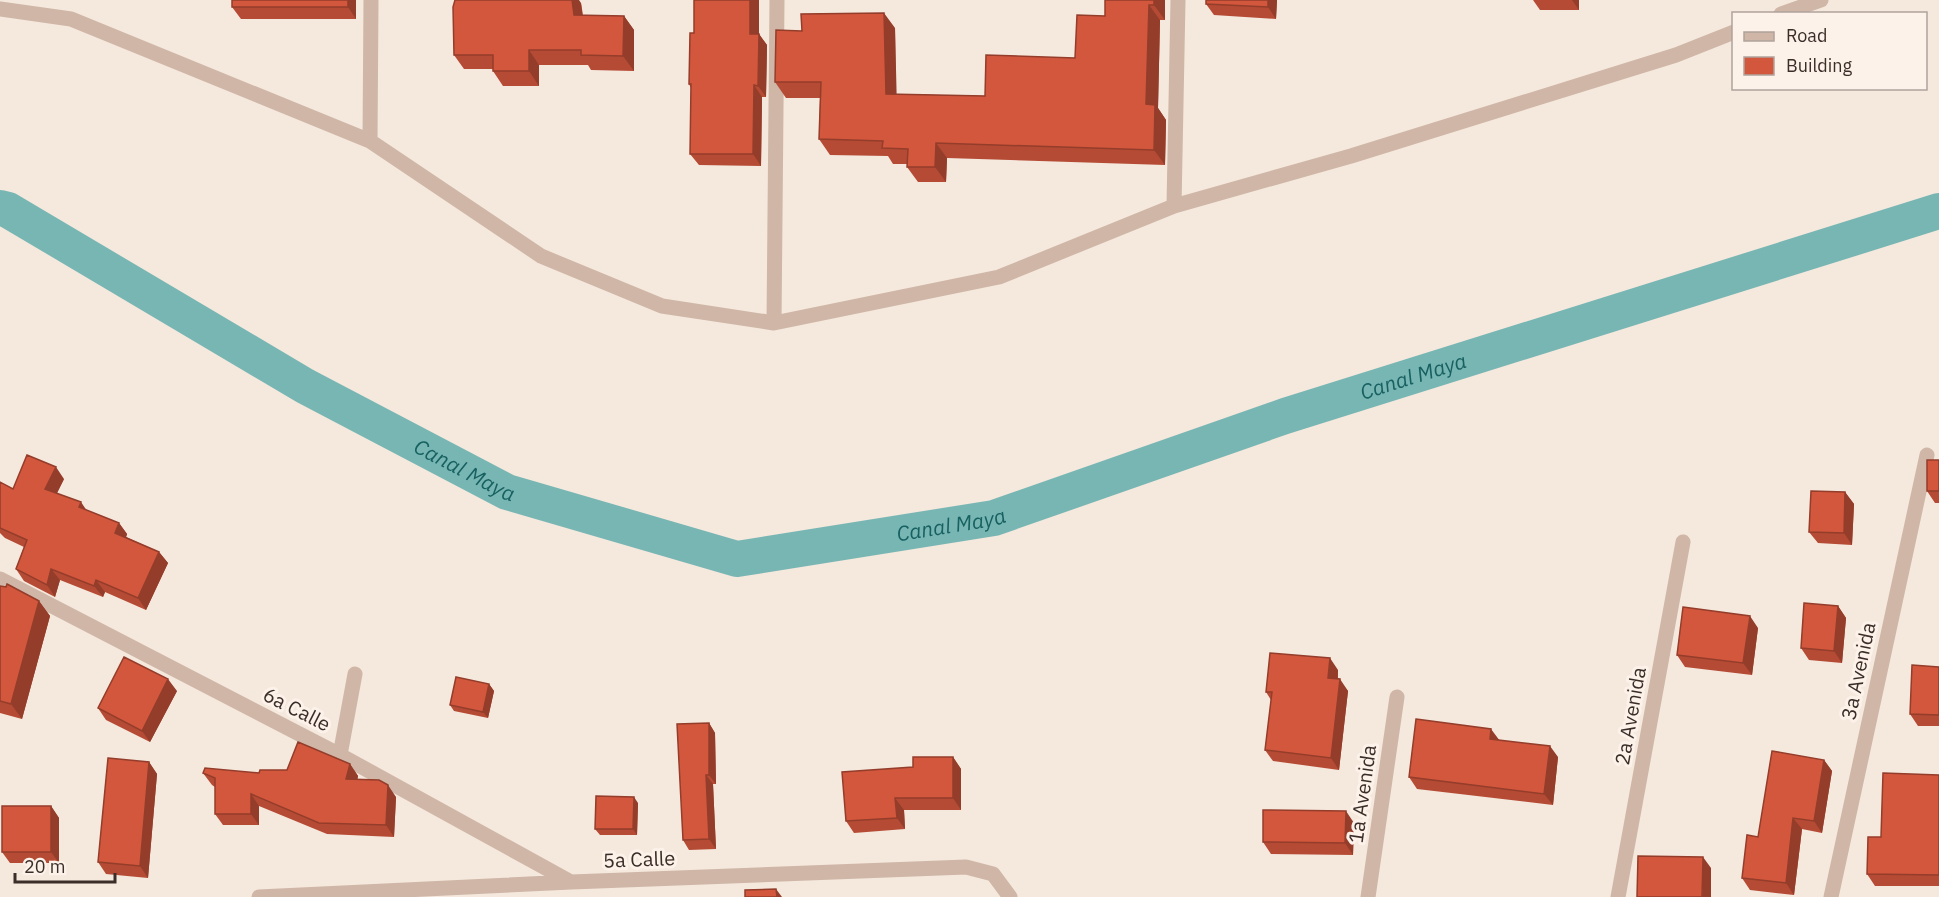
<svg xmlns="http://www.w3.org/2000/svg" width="1939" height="897" font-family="'IBM Plex Sans',sans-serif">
<rect width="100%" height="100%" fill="#f5e8dd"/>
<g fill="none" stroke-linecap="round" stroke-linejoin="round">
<path stroke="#78b6b4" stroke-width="36" id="s1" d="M0 208 8 210 305 386 507 492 737 559 994 518 1285 416 1939 211"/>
<path stroke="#cfb6a7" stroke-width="15" d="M0 9 71 19 370 141 541 256 662 306 774 323 999 277 1174 206 1351 156 1676 55 1734 32
M1781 14 1821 0
M370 141 371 0
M1174 206 1178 0
M774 323 777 0
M0 579 340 755 571 882
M340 755 355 674
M259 897 571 882 966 867 993 874 1010 897
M1368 897 1397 697
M1618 897 1683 542
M1831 897 1927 455"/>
</g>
<path fill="#b54b34" d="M356 0V19H241L232 7Z
M759 0V34L767 45 766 97H762L761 166 699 165 690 154 691 88 689 84 694 33Z
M1165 0V20H1160L1158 108 1166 120 1165 165 947 158 946 182H918L907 167V164H893L888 156 830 155 819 139 820 98H786L775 82 802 31 895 28 896 94 985 96 1075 58 1105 16Z
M1277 0 1276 19 1214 15 1206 4Z
M1533 0H1579V10H1540Z
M581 3 583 15 624 16 634 30V71L591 70 588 65H539V86H503L493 71V69H464L454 55Z
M1939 460V503H1935L1927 491Z
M64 479 57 493 86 510 119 523 127 534 126 537 159 552 168 563 146 610 105 592 103 597 60 580 55 597 24 581 16 569 24 547 5 538 0 533V482L13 489Z
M1845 492 1854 504 1852 545 1818 543 1809 532Z
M0 586 39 601 50 616 22 719 0 713Z
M1838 606 1846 618 1842 663 1809 660 1801 648Z
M1758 628 1752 675 1685 667 1677 655Z
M1939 667V726H1918L1910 714Z
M1338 670V679L1348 691 1339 770 1273 761 1265 750 1271 700 1266 692Z
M489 684 494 691 488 718 454 711 450 705Z
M177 691 150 742 106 720 98 708Z
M709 723 715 733 716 784H713L716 849 689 850 683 840Z
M1499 740 1558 757 1553 805 1417 789 1409 777Z
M953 757 961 769V810H904L905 829 854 833 846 821 913 767Z
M1824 760 1832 771 1822 833 1802 829 1794 895 1750 890 1742 878 1758 837Z
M149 762 157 774 148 878 106 874 98 862Z
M350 764 358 776 357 780 396 797 394 837 327 834 259 806V825H223L215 814V787L212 785 203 773H259Z
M1939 775V886H1875L1867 874 1881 837Z
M638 803 637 835H600L595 829Z
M51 806 59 818V863H10L2 852Z
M1354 823 1353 855 1271 854 1263 842Z"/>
<path fill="#943d2b" d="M348 0H356V19L348 7Z
M572 0H579L581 3 584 30 574 15Z
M750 0H759V34L767 45 766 97 758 86 750 34Z
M1154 0H1165V20L1154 5Z
M1268 0H1277L1276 19 1268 7Z
M1572 0H1579V10Z
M1149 5 1160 20 1158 108 1166 120 1165 165 1154 150 1146 104Z
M884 13 895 28 897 110 886 94Z
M624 16 634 30V71L623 56Z
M529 50 539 65V86L529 71Z
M754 85 762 97 761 166 753 154Z
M936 143 947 158 946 182 935 167Z
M56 467 64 479 53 501 45 489Z
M1845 492 1854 504 1852 545 1844 533Z
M81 502 89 514 79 507Z
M119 523 127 534 124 544 115 533Z
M159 552 168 563 146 610 138 598Z
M51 569 60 580 55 597 47 585Z
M96 580 105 592 103 597 94 586Z
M39 601 50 616 22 719 11 704Z
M1838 606 1846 618 1842 663 1834 651Z
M1750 616 1758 628 1752 675 1743 663Z
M1330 658 1338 670 1337 690 1328 678Z
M168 679 177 691 150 742 142 731Z
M1340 679 1348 691 1339 770 1331 758Z
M489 684 494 691 488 718 483 712Z
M709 723 715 733 716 784 709 775Z
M1491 729 1500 741 1490 739Z
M1550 746 1558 757 1553 805 1544 794Z
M953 757 961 769V810L953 798Z
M1824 760 1832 771 1822 833 1814 821Z
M149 762 157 774 148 878 140 866Z
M350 764 358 776 355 791 346 779Z
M706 775 713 784 716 849 709 839Z
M388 785 396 797 394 837 386 825Z
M251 794 259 806V825L251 814Z
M634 797 638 803 637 835 633 829Z
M895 798 904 810 905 829 897 818Z
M51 806 59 818V863L51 852Z
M1346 811 1354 823 1353 855 1345 843Z
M1793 818 1802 829 1794 895 1786 883Z
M1703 857 1711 868V897H1702Z
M776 889 782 897H777Z"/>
<path fill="#d3573d" stroke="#943d2b" stroke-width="1.5" d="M232 0H348V7H232Z
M455 0H572L574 15 624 16 623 56 581 55V50H529V71H493V55H454L453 7Z
M694 0H750V34H759L758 86 754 85 753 154H690L691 84H689L690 33H694Z
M1105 0H1154V5H1149L1146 104 1155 105 1154 150 936 143 935 167H907L908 149 882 148 883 141 819 139 821 82H775L776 30 802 31 801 14 884 13 886 94 985 96 986 55 1075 58 1077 15 1105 16Z
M1206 0H1268V7L1206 4Z
M27 455 56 467 45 489 81 502 79 507 119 523 115 533 159 552 138 598 96 580 94 586 51 569 47 585 16 569 27 540 0 528V482L13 489Z
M1927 460H1939V491H1927Z
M1811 491 1845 492 1844 533 1809 532Z
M7 584 39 601 11 704 0 701V586L6 587Z
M1804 603 1838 606 1834 651 1801 648Z
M1683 607 1750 616 1743 663 1677 655Z
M1270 653 1330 658 1328 678 1340 679 1331 758 1265 750 1272 692H1266Z
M124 657 168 679 142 731 98 708Z
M1912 665 1939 667V715L1910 714Z
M456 677 489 684 483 712 450 705Z
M1416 719 1491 729 1490 739 1550 746 1544 794 1409 777Z
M709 723V775H706L709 839 683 840 677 724Z
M298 742 350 764 346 779 379 780 388 785 386 825 319 823 251 794V814H215V778L203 773 205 768 259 773 260 770H287Z
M1772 751 1824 760 1814 821 1793 818 1786 883 1742 878 1747 835 1758 837Z
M913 757H953V798H895L897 818 846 821 842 772 913 767Z
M108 758 149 762 140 866 98 862Z
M1883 773 1939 775V875L1867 874 1868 837H1881Z
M596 796 634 797 633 829H595Z
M2 806H51V852H2Z
M1263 810 1346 811 1345 843 1263 842Z
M1638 856 1703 857 1702 897H1637Z
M776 889 777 897H745V890Z"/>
<g text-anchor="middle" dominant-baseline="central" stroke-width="6" stroke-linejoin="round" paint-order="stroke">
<g font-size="20" fill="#3b2d28" stroke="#fcf2ea">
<text transform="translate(1858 671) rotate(-78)">3a Avenida</text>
<text transform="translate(297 709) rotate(27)">6a Calle</text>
<text transform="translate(1630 716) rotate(-80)">2a Avenida</text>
<text transform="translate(1362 794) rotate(-82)">1a Avenida</text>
<text transform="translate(639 859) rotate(-2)">5a Calle</text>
</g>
<g font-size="21" font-style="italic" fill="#186161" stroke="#fcf2ea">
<text stroke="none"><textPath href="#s1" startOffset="1524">Canal Maya</textPath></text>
<text stroke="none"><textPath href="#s1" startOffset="534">Canal Maya</textPath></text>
<text stroke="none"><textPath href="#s1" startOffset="1038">Canal Maya</textPath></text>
</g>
</g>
<rect x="1732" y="12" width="195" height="78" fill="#fcf2ea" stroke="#afa39c" stroke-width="1.5"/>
<rect x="1744" y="32" width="30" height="9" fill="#cfb6a7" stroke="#afa39c" stroke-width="1.5"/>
<text x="1786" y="42" font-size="18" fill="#3b2d28">Road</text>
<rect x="1744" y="57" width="30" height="18" fill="#d3573d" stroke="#afa39c" stroke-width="1.5"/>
<text x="1786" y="72" font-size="18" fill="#3b2d28">Building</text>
<path d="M15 873v9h100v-9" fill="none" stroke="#3b2d28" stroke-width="3"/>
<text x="24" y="873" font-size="18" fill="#3b2d28" stroke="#fcf2ea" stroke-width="4.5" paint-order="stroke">20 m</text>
</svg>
